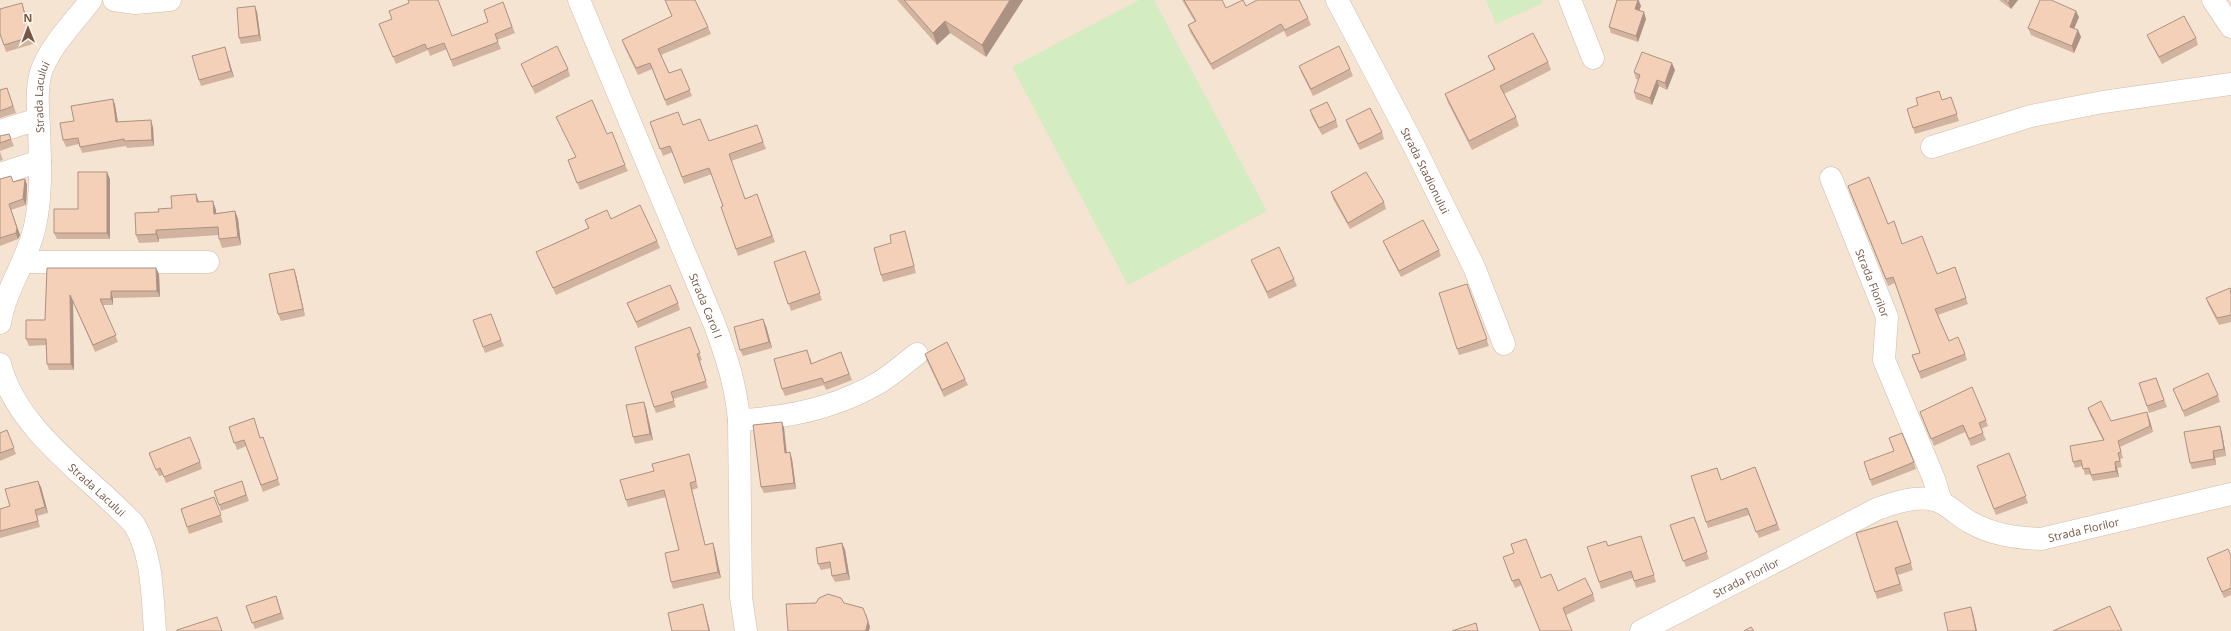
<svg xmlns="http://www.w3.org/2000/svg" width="2231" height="631" font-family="'Open Sans',sans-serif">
<rect width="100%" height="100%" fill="#fdf3e3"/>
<path fill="#f5e4d1" d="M0 0H2231V631H0Z"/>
<path fill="#d3ecc1" d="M1139 0H1154L1267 211 1128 285 1012 67Z
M1486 0H1542L1543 3 1496 24Z"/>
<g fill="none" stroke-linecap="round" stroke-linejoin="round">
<defs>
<g id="minor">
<path id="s1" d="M1337 0 1412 142 1474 267 1504 344"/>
<path d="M1570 0 1593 58"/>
<path d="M0 131 38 119"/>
<path d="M1932 147 2031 116 2103 102 2231 84"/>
<path d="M0 174 40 161"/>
<path id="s2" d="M1831 178 1887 317 1884 360 1934 479 1941 502"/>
<path d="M23 262H208"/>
<path id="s3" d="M0 323C5 289 28 260 35 226 42 194 40 160 39 127 38 110 36 89 41 72 50 46 74 22 91 0"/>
<path id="s4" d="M0 364C17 431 89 476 134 524 153 556 152 595 155 631"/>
<path d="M739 420C788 418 836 408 880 382 893 374 905 363 917 354"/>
<path id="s5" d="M1641 631 1879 508C1898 502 1923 493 1942 503 1952 508 1960 517 1970 522 1992 535 2017 538 2041 539L2231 494"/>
</g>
<path id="tertiary" d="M2213 0 2231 27"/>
<g id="secondary">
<path d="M114 0 135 3 170 0"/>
<path id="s6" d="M579 0 714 323C726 355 736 385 739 420L741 597 746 631"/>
</g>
</defs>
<use href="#minor" stroke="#d1bcac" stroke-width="23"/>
<use href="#tertiary" stroke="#d1bcac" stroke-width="23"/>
<use href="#secondary" stroke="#d5bca9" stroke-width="23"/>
<use href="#minor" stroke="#fff" stroke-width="22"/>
<use href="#tertiary" stroke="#fff" stroke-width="22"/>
<use href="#secondary" stroke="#fff" stroke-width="22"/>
</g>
<path fill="#d2b39f" d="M665 0 708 27 711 34 661 55 669 73 681 69 692 96 667 106 652 69 638 75 624 46 622 40 672 17Z
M897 0H1023L986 57 950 33 937 45Z
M1182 0H1222L1226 8 1246 6 1308 18 1311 25 1287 37 1284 31 1213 70 1190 32 1188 25 1195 22Z
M1617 0H1639L1641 6 1639 11 1646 19 1638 42 1611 33 1609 27Z
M1999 0H2018L2011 9Z
M503 2 515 33 497 40 501 49 453 67 447 49 430 56 428 50 396 64 379 24 392 19 389 11 452 36 488 22Z
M22 3 24 10 33 44 6 52 0 34Z
M257 12 261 41 241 44 239 38Z
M2079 17 2074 29 2078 30 2081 37 2074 53 2031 35 2028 28Z
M2147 35 2196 38 2198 45 2162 64 2150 42Z
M227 54 234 77 201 86 199 80Z
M1488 56 1548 62 1551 70 1504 94 1516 117 1519 126 1472 150 1448 103 1445 94 1494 70Z
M521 64 568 69 570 76 535 94Z
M1299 66 1350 69 1353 76 1313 96 1301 72Z
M1675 70 1667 90 1659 86 1652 105 1636 99 1634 92 1639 80 1636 79 1634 72Z
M7 88 16 113 0 118V90Z
M1951 97 1959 121 1915 134 1913 128 1942 100Z
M113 99 115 105 118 122 153 127 154 146 127 148 126 146 82 153 79 144 66 147 63 140 74 121Z
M1310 110 1336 120 1338 127 1322 135 1312 117Z
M556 117 607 134 625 165 628 171 580 190 568 160 576 157Z
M1346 120 1382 132 1384 139 1360 150 1348 126Z
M650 122 709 141 757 125 766 149 731 161 745 199 757 194 775 242 738 256 721 207 723 206 712 174 684 184 673 152 663 156Z
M9 134 14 146 0 151V136Z
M0 152 3 160 0 161Z
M0 179 13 182 25 179 27 185 26 205 11 210 20 235 18 239 0 246Z
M110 179V239H57L54 233Z
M1331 192 1384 202 1386 209 1350 229 1333 199Z
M1850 192 1888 224 1902 244 1937 274 1955 267 1968 304 1938 315 1949 341 1965 354 1967 360 1921 379 1912 355 1920 353 1895 283 1888 286Z
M196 194 199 202 216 210V213L235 211 238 219 241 245 222 248 219 239V235L159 239V242L139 243 136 235 159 212 172 208Z
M611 219 657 241 660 248 556 295 539 259 536 252 588 228 585 220Z
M907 238 916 273 883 282 881 275 891 243Z
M1383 241 1439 250 1441 256 1401 277 1386 248Z
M805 251 822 300 791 311 774 262Z
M1251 260 1294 279 1297 286 1269 299 1254 267Z
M47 268H156L159 274 160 297 113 298V305H103L118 342 95 352 73 301 74 370H49L47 364 46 345 29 346 26 339 45 320Z
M296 275 305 316 281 321 278 314Z
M1467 284 1489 346 1459 355 1457 349Z
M2231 292V322L2219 325 2208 304 2206 298Z
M627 303H678L680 310 638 328Z
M473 320 501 340 504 346 485 353Z
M766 326 772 348 743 356 740 350Z
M690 327 702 360 700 361 708 388 673 399 676 407 656 413 654 407Z
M841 352 852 380 826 390 824 385 785 396 782 389 810 357 812 364Z
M925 354 965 379 968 385 944 397 927 361Z
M2156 378 2167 407 2149 413 2139 383Z
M2173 389 2218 395 2220 402 2185 417Z
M646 408 653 440 635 444 633 437Z
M2088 408 2111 421 2149 418 2153 432 2120 447 2123 458 2120 459 2122 467 2117 468 2119 477 2093 481 2090 474 2085 475 2083 466 2075 468 2073 462 2103 440 2090 415Z
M1920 412 1986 420 1988 426 1981 429 1986 440 1971 446 1965 432 1934 446Z
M782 422 784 428 787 452 792 459 796 489 764 493 761 487Z
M229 427 260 438 263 437 280 485 263 492 246 446 237 450Z
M7 430 16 454 0 461V433Z
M2222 433 2226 456 2215 458 2216 465 2192 469 2190 463Z
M149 453 200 462 202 469 166 483 163 475 159 476Z
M2009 453 2028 503 1996 515 1977 466Z
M691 461 698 488 692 490 705 545 713 543 715 550 721 578 673 589 671 582 679 550 666 497 628 507 626 500Z
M1864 462H1914L1916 469 1872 486Z
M1755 467 1780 530 1759 538 1749 515 1708 528 1691 476 1721 480Z
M242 481 249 501 221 511 219 505Z
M41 487 48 513 37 516 40 527 0 538V509L10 506Z
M214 497 223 522 189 534 181 509Z
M1694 517 1709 559 1686 567 1670 525Z
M1900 527 1913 570 1898 575 1903 591 1877 599 1875 592Z
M1641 536 1656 582 1636 588 1633 578 1601 589 1599 582 1608 546Z
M842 543 845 550 850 580 835 582 832 576 831 568 821 570 818 564Z
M2231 556V595L2224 598 2207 558Z
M1503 557 1541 578 1558 591 1593 594 1595 601 1566 615 1522 585 1515 588Z
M276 596 284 619 255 629 246 606Z"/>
<path fill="#ab9282" d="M1010 0H1023L986 57 982 45Z
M1638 0 1641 6 1637 16 1635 9Z
M2010 0H2018L2011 9 2008 3Z
M22 3 24 10 33 44 30 37Z
M255 6 257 12 261 41 259 35Z
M2076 11 2079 17 2072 33 2070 27Z
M1644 12 1646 19 1638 42 1636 36Z
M945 21 950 33 937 45 933 33Z
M2078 30 2081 37 2074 53 2072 46Z
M225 47 227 54 234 77 231 71Z
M1672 63 1675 70 1667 90 1665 83Z
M1657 80 1659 86 1652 105 1650 98Z
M113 99 115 105 119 129 116 122Z
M151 120 153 127 154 146 152 140Z
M107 172 110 179V239L107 233Z
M25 179 27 185 26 205 23 199Z
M196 194 199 203 197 202Z
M213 201 216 210 217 222 214 214Z
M9 204 20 235 18 239 16 233Z
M235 211 238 219 241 245 238 237Z
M156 230 159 239V242L156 234Z
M156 268 159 274 160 297 157 291Z
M294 269 296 275 305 316 303 309Z
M111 291 113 298V305L111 299Z
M70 295 73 301 74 370 71 364Z
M763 319 766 326 772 348 769 342Z
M644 402 646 408 653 440 650 434Z
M2147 412 2149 418 2153 432 2150 426Z
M782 422 784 428 787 459 785 453Z
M2220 426 2222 433 2226 456 2224 449Z
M2213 451 2215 458 2216 465 2214 459Z
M790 452 792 459 796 489 794 483Z
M2115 462 2117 468 2119 477 2116 471Z
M38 481 41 487 48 513 45 507Z
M690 483 692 490 707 552 705 545Z
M713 543 715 550 721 578 718 572Z
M842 543 845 550 850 580 847 573Z
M703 604 705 611 710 631H709Z
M1971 607 1973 613 1977 631H1976Z
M866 614 870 627 869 631H864Z"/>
<path fill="#f4d0b9" stroke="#ab9282" d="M408 0H438L452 36 488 22 484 10 503 2 512 27 495 34 498 42 451 60 444 43 427 49 425 44 393 57 379 24 392 19 389 11 409 3Z
M665 0H695L708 27 658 49 669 73 681 69 690 90 665 100 650 63 636 68 622 40 672 16Z
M904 0H1010L982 45 945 21 933 33Z
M1184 0H1222L1226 8 1243 0 1246 6 1257 0H1299L1308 18 1285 30 1281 24 1211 64 1188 25 1196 21Z
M1617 0H1638L1635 9 1644 12 1636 36 1609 27Z
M2005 0H2010L2008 3Z
M2040 0H2051L2076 11 2070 27 2078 30 2072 46 2028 28Z
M22 3 30 37 4 45 0 34V9Z
M255 6 259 35 239 38 237 8Z
M2184 16 2196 38 2159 57 2147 35Z
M1533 33 1548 62 1500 86 1516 117 1469 141 1445 94 1495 69 1488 56Z
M557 46 568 69 532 87 521 64Z
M1339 46 1350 69 1311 89 1299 66Z
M225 47 231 71 199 80 192 56Z
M1642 52 1672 63 1665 83 1657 80 1650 98 1634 92 1640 75 1634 72Z
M7 88 13 106 0 111V90Z
M1939 91 1942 100 1951 97 1957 114 1913 128 1907 109 1918 105 1916 98Z
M113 99 116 122 151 120 152 140 124 141V139L80 147 78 138 63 140 60 123 74 121 71 106Z
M592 100 607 134 612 132 625 165 577 183 568 160 576 157 556 117Z
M1327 102 1336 120 1319 128 1310 110Z
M1370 108 1382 132 1358 144 1346 120Z
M678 112 683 125 700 119 709 141 757 125 763 142 729 154 745 199 757 194 772 236 736 249 721 207 723 206 709 168 682 177 670 146 660 149 650 122Z
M9 134 11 139 0 143V136Z
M78 172H107V233H54V209H78Z
M1366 172 1384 202 1348 223 1331 192Z
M11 176 13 182 25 179 23 199 9 204 17 228 16 233 0 238V179Z
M1869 177 1888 224 1894 221 1902 244 1922 236 1937 274 1955 267 1966 298 1935 309 1949 341 1958 337 1965 354 1919 372 1912 355 1920 353 1893 277 1886 279 1848 186Z
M196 194 197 202 213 201 214 214 235 211 238 237 219 239 218 227 156 230V234L136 235 135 213 159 212 158 209 172 208 171 196Z
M640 205 657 241 553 288 536 252 589 228 585 220 607 210 611 219Z
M1423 220 1439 250 1399 271 1383 241Z
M905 231 914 266 881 275 874 248 891 243 890 235Z
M1279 247 1294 279 1267 292 1251 260Z
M805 251 820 293 788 304 774 262Z
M47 268H156L157 291H111V299H100L116 335 93 345 70 295 71 364H47L46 339H26V320H45Z
M294 269 303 309 278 314 269 274Z
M1467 284 1487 339 1457 349 1439 293Z
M670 285 678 303 636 322 627 303Z
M2230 288 2231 294V315L2217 318 2206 298Z
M491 314 501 340 483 347 473 320Z
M763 319 769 342 740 350 734 327Z
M690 327 700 353 697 354 706 381 671 392 674 401 654 407 635 347Z
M947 342 965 379 942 390 925 354Z
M807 350 811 364 841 352 849 374 824 383 822 378 782 389 774 359Z
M2208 373 2218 395 2183 411 2173 389Z
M2156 378 2164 400 2147 406 2139 383Z
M1972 387 1986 420 1979 423 1983 433 1969 439 1963 425 1931 439 1920 412Z
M2101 401 2111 421 2147 412 2150 426 2118 441 2121 452 2118 453 2120 461 2115 462 2116 471 2091 475 2089 468 2083 469 2081 460 2073 462 2070 446 2104 440 2088 408Z
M644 402 650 434 633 437 626 405Z
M254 418 260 438 263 437 278 479 261 485 244 440 234 443 229 427Z
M782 422 785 453 790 452 794 483 761 487 753 425Z
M2220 426 2224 449 2213 451 2214 459 2190 463 2184 432Z
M7 430 14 448 0 453V433Z
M1902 433 1914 462 1870 480 1864 462 1894 451 1889 438Z
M190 437 200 462 164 477 160 468 156 470 149 453Z
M2009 453 2026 496 1994 509 1977 466Z
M689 454 696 481 690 483 705 545 713 543 718 572 671 582 665 553 679 550 664 490 626 500 620 480 654 471 652 464Z
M1755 467 1777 524 1756 532 1747 508 1706 522 1691 476 1717 468 1721 480Z
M38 481 45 507 35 510 38 521 0 531V509L10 506 5 489Z
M242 481 246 495 219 505 214 491Z
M214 497 221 515 187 527 181 509Z
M1694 517 1707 552 1683 561 1670 525Z
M1897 521 1911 563 1895 568 1900 584 1875 592 1856 533Z
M1641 536 1654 575 1634 581 1631 571 1599 582 1587 547 1606 541 1608 546Z
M1526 539 1541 578 1551 574 1558 591 1585 578 1593 594 1563 608 1572 631H1540L1519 579 1512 581 1503 557 1514 553 1511 544Z
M842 543 847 573 832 576 830 562 818 564 816 548Z
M2228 549 2231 556V588L2222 592 2207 558Z
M828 594 841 598 844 603 863 608 868 621 866 630 864 631H788L786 604 816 603 819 598Z
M276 596 281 613 252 623 246 606Z
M703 604 709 631H672L668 613Z
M2110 606 2122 631H2053Z
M1971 607 1976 631H1948L1944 613Z
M217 617 222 631H177V630Z
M1476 623 1478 631H1452Z
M1751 627 1754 631H1744Z"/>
<g text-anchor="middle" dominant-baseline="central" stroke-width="4" stroke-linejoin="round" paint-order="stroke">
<g font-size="11" fill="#775848" stroke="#fff7ea">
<text stroke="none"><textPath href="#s3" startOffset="233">Strada Lacului</textPath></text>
<text stroke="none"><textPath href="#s1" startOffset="192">Strada Stadionului</textPath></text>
<text stroke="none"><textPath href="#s2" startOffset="113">Strada Florilor</textPath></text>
<text stroke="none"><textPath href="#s6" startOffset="331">Strada Carol I</textPath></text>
<text stroke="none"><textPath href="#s4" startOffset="161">Strada Lacului</textPath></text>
<text stroke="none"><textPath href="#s5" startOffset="484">Strada Florilor</textPath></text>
<text stroke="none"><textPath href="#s5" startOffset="118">Strada Florilor</textPath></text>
</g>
</g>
<g transform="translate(28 28) rotate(359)" stroke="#fff7ea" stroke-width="3" paint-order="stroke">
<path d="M0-3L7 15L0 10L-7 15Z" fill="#775848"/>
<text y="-6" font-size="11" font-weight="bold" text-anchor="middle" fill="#775848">N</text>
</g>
</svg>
